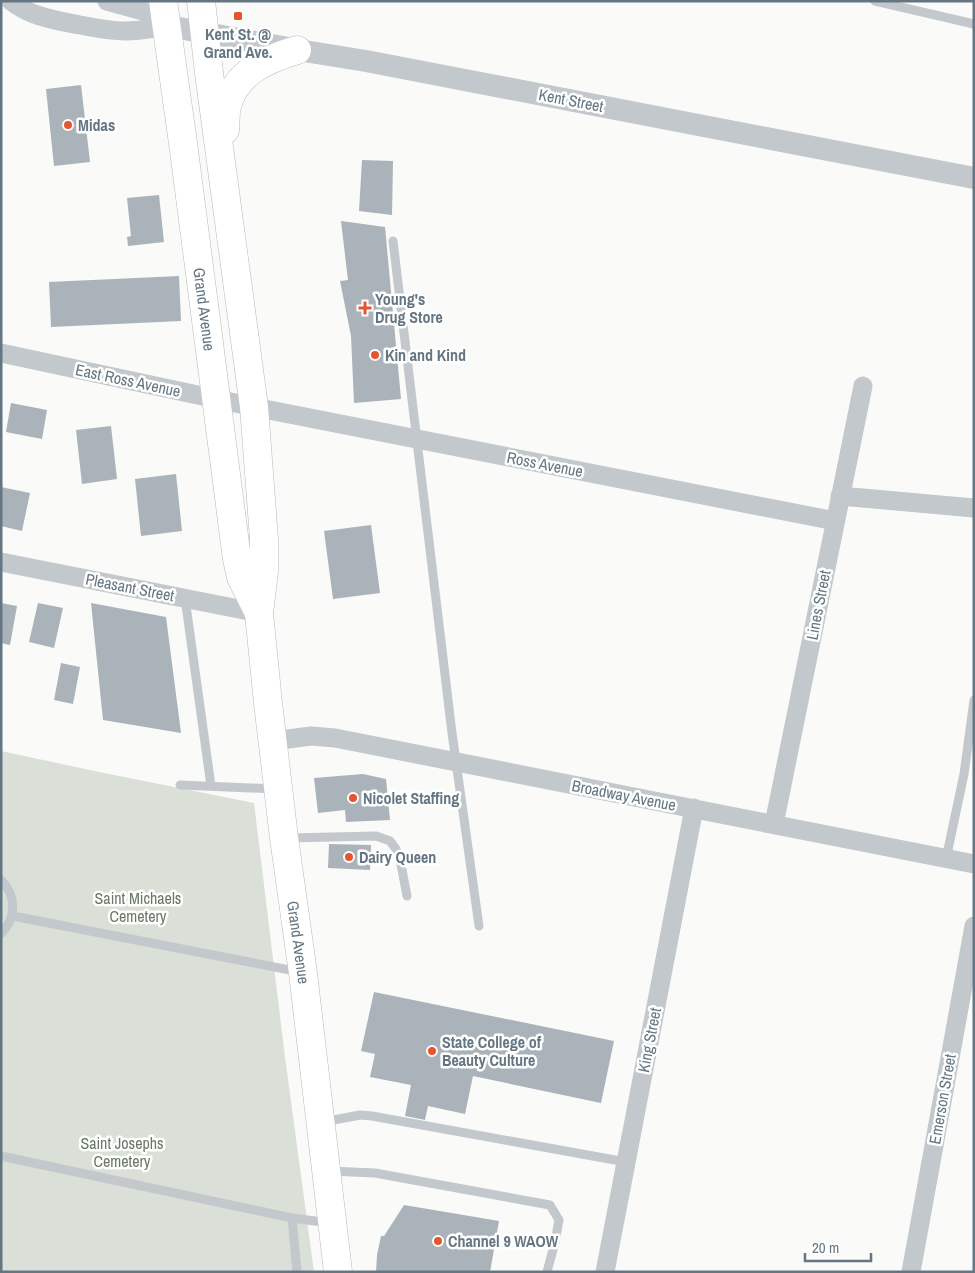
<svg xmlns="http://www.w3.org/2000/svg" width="975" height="1273" font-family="'Archivo Narrow',sans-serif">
<rect width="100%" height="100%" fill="#fafaf8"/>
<path fill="#dadfd7" d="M1 751 104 773 254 803 285 1057 314 1272H1Z"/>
<path fill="#aab3b9" d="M81 85 90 162 54 166 46 89Z
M362 160 393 161 392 215 359 211Z
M159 195 164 242 128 246 127 237 131 236 127 198Z
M341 221 385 227 401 399 354 403 351 336 340 281 348 280Z
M179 276 181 321 51 327 49 282Z
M11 403 47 410 42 439 6 432Z
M111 426 117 479 82 484 76 430Z
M176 474 182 531 141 536 135 479Z
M1 487 30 493 22 531 1 526Z
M371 525 380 593 333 599 324 531Z
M1 603 17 606 10 645 1 643Z
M38 603 63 608 54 648 29 642Z
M91 603 166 617 181 733 103 720Z
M61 663 80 667 73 704 54 700Z
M363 774 386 779 390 820 346 822 345 810 318 813 314 778Z
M329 844 371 845 370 870 328 868Z
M374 992 614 1041 601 1103 473 1076 465 1114 428 1106 425 1120 405 1116 411 1085 370 1077 375 1054 361 1051Z
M404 1205 499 1221 490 1272H376L377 1255 381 1236H384Z"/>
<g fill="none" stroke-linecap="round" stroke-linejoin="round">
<defs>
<g id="primary">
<path id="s1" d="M163 1 183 143 237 559 241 577 259 613"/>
<path id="s2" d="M201 1 209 73 254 407 264 539V571L259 613 268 703 284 838 303 973 338 1272"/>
<path d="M225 130C226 122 225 114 227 106 236 72 267 59 297 50"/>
</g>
</defs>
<use href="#primary" stroke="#b5babe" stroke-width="29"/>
<path stroke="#c3c8cc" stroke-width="9" d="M875 1 974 24
M393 241 452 733 479 926
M185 598 211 786
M180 785 276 789
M287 838 376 836 390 841 396 849 400 859 407 896
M946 859 964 774 974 700
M1 880C17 896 16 918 1 934
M13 916 300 972
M323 1122 360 1115 372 1116 626 1162
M1 1156 292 1218 330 1223
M329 1171 375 1173 550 1205 559 1220 555 1242 547 1272
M292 1218 297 1272"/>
<path stroke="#c3c8cc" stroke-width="19" d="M11 1C31 17 55 20 80 25 95 28 110 31 125 31 140 31 154 28 168 26
M107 1 143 11 168 26
M1 353 254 407 835 521
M840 496 974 508
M1 562 259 613
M273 741 311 736 335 738 974 864
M774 824 863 386
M605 1272 694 808
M911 1272 974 926"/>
<path stroke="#c3c8cc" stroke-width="22" d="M168 26 304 51 366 61 974 178"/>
<use href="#primary" stroke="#fff" stroke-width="28"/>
</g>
<g fill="#e4572e" stroke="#fff" stroke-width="2">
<rect x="233" y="11" width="10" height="10" rx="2.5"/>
<circle cx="68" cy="125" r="5"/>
<path d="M362.5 300.5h5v5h5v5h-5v5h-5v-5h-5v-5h5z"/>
<circle cx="375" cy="355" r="5"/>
<circle cx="353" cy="798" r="5"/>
<circle cx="349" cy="857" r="5"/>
<circle cx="432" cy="1051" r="5"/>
<circle cx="438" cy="1241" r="5"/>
</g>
<g text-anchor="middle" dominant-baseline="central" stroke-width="5" stroke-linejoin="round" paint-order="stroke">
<g font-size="16" font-weight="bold" fill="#657683" stroke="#fff" text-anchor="start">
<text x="238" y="34" text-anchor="middle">Kent St. @<tspan x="238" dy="18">Grand Ave.</tspan></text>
<text x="78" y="125">Midas</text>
<text x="375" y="299">Young's<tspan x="375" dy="18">Drug Store</tspan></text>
<text x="385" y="355">Kin and Kind</text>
<text x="363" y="798">Nicolet Staffing</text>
<text x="359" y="857">Dairy Queen</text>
<text x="442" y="1042">State College of<tspan x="442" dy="18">Beauty Culture</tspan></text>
<text x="448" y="1241">Channel 9 WAOW</text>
</g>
<g font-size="16" fill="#657683" stroke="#fff">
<text transform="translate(571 100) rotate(11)">Kent Street</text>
<text stroke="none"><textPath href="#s1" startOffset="311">Grand Avenue</textPath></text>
<text transform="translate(128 380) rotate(12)">East Ross Avenue</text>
<text transform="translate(545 464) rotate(11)">Ross Avenue</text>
<text transform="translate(130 587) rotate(11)">Pleasant Street</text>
<text transform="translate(818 605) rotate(-79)">Lines Street</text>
<text transform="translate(624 795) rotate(11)">Broadway Avenue</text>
<text stroke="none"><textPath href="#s2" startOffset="948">Grand Avenue</textPath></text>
<text transform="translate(649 1040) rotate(-79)">King Street</text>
<text transform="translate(942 1099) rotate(-80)">Emerson Street</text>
</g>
<g font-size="16" fill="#687a64" stroke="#fff">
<text x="138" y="898">Saint Michaels<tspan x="138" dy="18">Cemetery</tspan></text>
<text x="122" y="1143">Saint Josephs<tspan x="122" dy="18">Cemetery</tspan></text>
</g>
</g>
<rect width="975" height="1273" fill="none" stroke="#657683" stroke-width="5"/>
<path d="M805 1253v8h66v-8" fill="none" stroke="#657683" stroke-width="2.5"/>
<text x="812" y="1253" font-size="15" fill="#657683" stroke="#ffffff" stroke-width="4" paint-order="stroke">20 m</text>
</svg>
